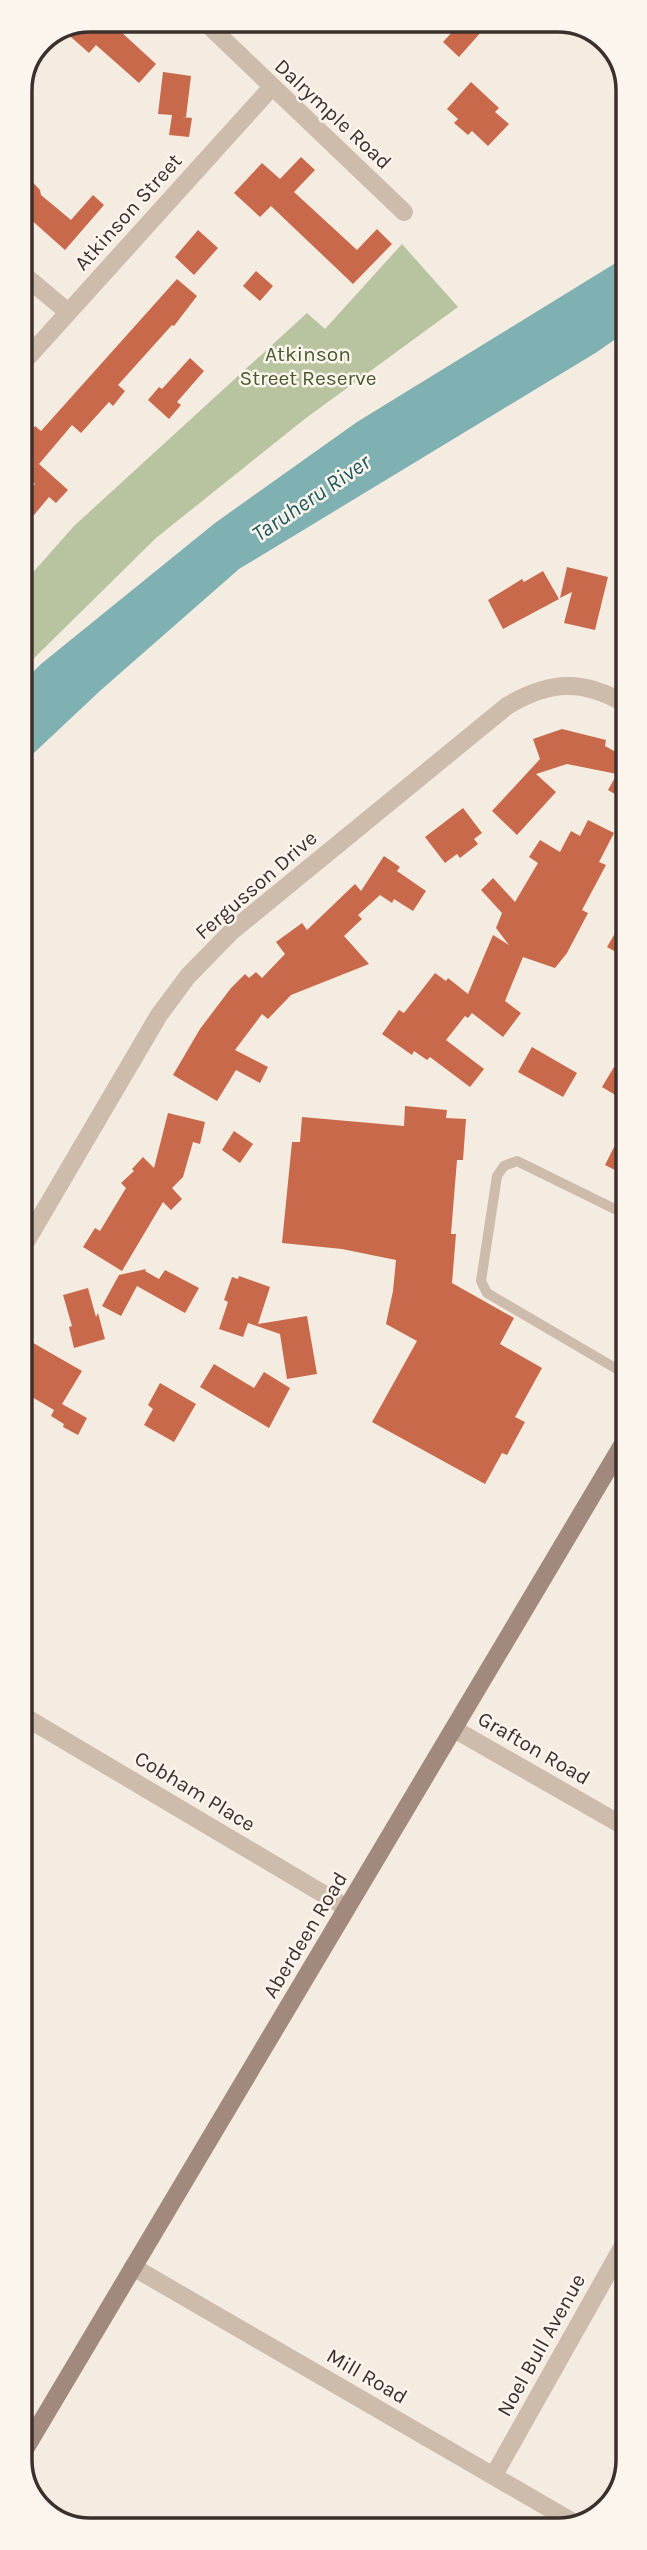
<svg xmlns="http://www.w3.org/2000/svg" width="647" height="2550" font-family="Karla,sans-serif">
<rect width="100%" height="100%" fill="#f4ebe1"/>
<path fill="#b8c4a0" d="M402 244 458 307 306 418 156 538 20 672V587L74 526 307 313 325 329Z"/>
<path fill="#7fb0b2" d="M627 256V331L597 352 239 569 101 690 20 766V685L41 664 215 523 357 422Z"/>
<path fill="#c8694b" d="M90 19H107L156 64 139 83 96 45 89 53 63 30Z
M463 20H469L482 31 459 57 443 42Z
M163 72 191 76 186 117H182L192 118 189 137 169 135 172 115 158 114Z
M471 82 499 108 495 112 509 124 488 146 472 131 468 135 454 123 458 119 447 109Z
M301 157 315 170 294 192 357 250 377 229 392 244 353 284 271 206 260 217 234 193 262 163 280 179Z
M27 176 40 190 41 195 71 220 93 195 104 205 65 250 19 209V185Z
M198 230 218 248 194 275 175 257Z
M256 271 273 286 260 301 243 286Z
M177 279 197 296 174 326 172 325 118 385 125 391 113 406 109 402 81 433 72 425 39 464 68 490 56 503 49 497 34 515 19 502 35 484 19 470V444L35 426 41 431Z
M190 358 204 371 177 402 181 405 169 419 148 400 159 387 162 389Z
M567 567 608 577 595 630 564 623 572 592 560 598Z
M543 571 559 599 503 629 488 600 522 579 524 582Z
M562 729 606 740 605 746 627 758V801L608 790 617 774 567 764 536 774 556 792 517 835 492 811 540 759 533 739Z
M463 808 482 833 474 839 478 844 460 858 457 854 445 863 425 837Z
M588 820 614 833 599 862 606 865 582 910 588 913 567 953 555 968 523 957 505 1001 521 1013 503 1037 472 1013 468 1018 465 1016 446 1040 484 1069 470 1087 430 1057 427 1060 414 1051 412 1055 382 1034 399 1010 404 1013 435 973 446 981 448 978 468 994 493 935 509 945 496 928 502 913 481 890 493 878 515 902 538 863 529 857 540 840 560 852 571 831 580 836Z
M384 856 400 867 397 871 426 891 413 911 394 899 392 903 380 895 358 915 362 919 344 936 369 964 291 995 268 1019 262 1014 235 1050 268 1067 260 1083 236 1070 217 1101 173 1075 200 1029 231 988 245 974 249 978 256 972 262 978 285 954 276 942 302 923 307 930 355 884 361 891Z
M627 913V958L607 947Z
M532 1047 577 1073 563 1097 518 1072Z
M614 1067 627 1074V1102L602 1087Z
M405 1106 447 1110 446 1118 466 1119 463 1160H457L451 1234H456L452 1283 514 1318 500 1344 542 1368 515 1417 525 1422 507 1455 502 1453 485 1484 372 1422 417 1341 386 1324 393 1291 396 1260 342 1249 282 1243 292 1142H300L302 1117 404 1126Z
M168 1113 205 1122 200 1144 193 1142 183 1177 172 1188 182 1199 171 1210 163 1202 122 1271 83 1247 95 1228 100 1231 126 1188 121 1183 134 1171 132 1169 143 1157 154 1168Z
M234 1131 253 1144 240 1163 222 1150Z
M614 1147 627 1153V1176L605 1165Z
M146 1269 145 1271 159 1279 165 1270 199 1288 185 1313 137 1286 121 1316 102 1306 119 1275Z
M239 1276 270 1287 258 1324 307 1316 317 1374 287 1379 280 1334 248 1323 243 1337 219 1329 228 1302 224 1300 232 1277 238 1279Z
M88 1288 96 1317 98 1313 105 1339 74 1348 69 1327 72 1326 63 1295Z
M28 1340 82 1371 62 1404 87 1418 78 1435 63 1427 64 1424 51 1416 54 1410 20 1390V1354Z
M214 1364 254 1388 264 1372 290 1388 269 1428 200 1387Z
M160 1383 196 1404 174 1442 144 1425 153 1409 148 1405Z"/>
<g fill="none" stroke-linecap="round" stroke-linejoin="round">
<path stroke="#cdbbac" stroke-width="10" d="M627 1215 517 1161 504 1166 497 1176 481 1281 487 1293 627 1375"/>
<path stroke="#cdbbac" stroke-width="18" d="M202 19 404 212
M19 271 68 312
M19 367 271 88
M20 1252 159 1015 188 976 232 931 507 706C550 680 584 679 627 705
M20 1714 347 1908
M454 1729 627 1828
M133 2267 578 2525
M494 2475 628 2237"/>
<path stroke="#a18a7d" stroke-width="18" d="M21 2456 627 1437"/>
</g>
<g text-anchor="middle" dominant-baseline="central" stroke-width="5" stroke-linejoin="round" paint-order="stroke">
<g font-size="21" fill="#3b302b" stroke="#fbf5ee">
<text transform="translate(333 114) rotate(43)">Dalrymple Road</text>
<text transform="translate(128 212) rotate(-48)">Atkinson Street</text>
<text transform="translate(256 885) rotate(-41)">Fergusson Drive</text>
<text transform="translate(534 1748) rotate(30)">Grafton Road</text>
<text transform="translate(195 1791) rotate(31)">Cobham Place</text>
<text transform="translate(305 1935) rotate(-59)">Aberdeen Road</text>
<text transform="translate(541 2345) rotate(-61)">Noel Bull Avenue</text>
<text transform="translate(367 2376) rotate(30)">Mill Road</text>
</g>
<g font-size="21" fill="#4a5a2e" stroke="#fbf5ee">
<text x="308" y="354">Atkinson<tspan x="308" dy="24">Street Reserve</tspan></text>
</g>
<g font-size="23" font-style="italic" fill="#1f5a5e" stroke="#fbf5ee">
<text transform="translate(311 498) rotate(-34)">Taruheru River</text>
</g>
</g>
<path d="M0 0H647V2550H0ZM90 32H558A58 58 0 0 1 616 90V2460A58 58 0 0 1 558 2518H90A58 58 0 0 1 32 2460V90A58 58 0 0 1 90 32Z" fill="#fbf5ee" fill-rule="evenodd"/>
<path fill="none" stroke="#3b302b" stroke-width="3.5" d="M90 32H558A58 58 0 0 1 616 90V2460A58 58 0 0 1 558 2518H90A58 58 0 0 1 32 2460V90A58 58 0 0 1 90 32Z"/>
</svg>
